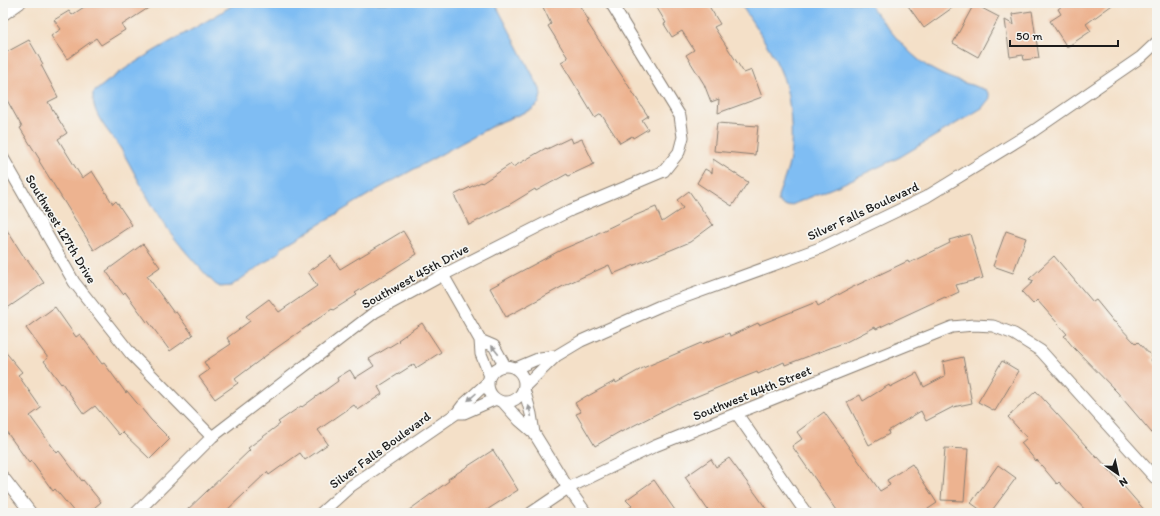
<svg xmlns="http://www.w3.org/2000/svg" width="1160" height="516" font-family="Itim,sans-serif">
<rect width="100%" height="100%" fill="#f6f6f2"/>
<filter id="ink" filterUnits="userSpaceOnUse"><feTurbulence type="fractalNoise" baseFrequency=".025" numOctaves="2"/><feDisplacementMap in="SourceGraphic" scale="8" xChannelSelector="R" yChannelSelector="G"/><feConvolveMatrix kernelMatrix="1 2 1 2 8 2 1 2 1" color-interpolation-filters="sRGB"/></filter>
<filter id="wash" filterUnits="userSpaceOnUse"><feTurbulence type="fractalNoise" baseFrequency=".012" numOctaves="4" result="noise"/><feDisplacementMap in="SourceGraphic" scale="16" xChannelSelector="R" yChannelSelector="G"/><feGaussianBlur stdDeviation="0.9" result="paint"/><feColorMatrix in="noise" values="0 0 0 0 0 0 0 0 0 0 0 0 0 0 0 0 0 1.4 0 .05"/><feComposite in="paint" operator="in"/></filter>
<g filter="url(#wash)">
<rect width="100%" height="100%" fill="#f4e0c8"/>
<path fill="#7fbdf3" stroke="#4e6c88" d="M236 3H495L540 89 541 95 539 103 533 109 496 124 378 189 282 247 280 252 231 286 220 287 215 284C194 262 173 239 157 213 144 192 133 170 121 149 110 132 91 115 93 93 136 56 189 34 236 3Z
M740 3H868C888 27 908 57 937 72 952 80 970 84 986 90L989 94 990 98 982 108 900 157 840 185 789 206H784L778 201V196C782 184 788 171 790 158 793 134 791 100 783 77 774 53 754 25 740 3Z"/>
<g id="blocks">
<path fill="#edb390" d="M90 3H156L122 25 125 30 101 45 96 38 67 59 51 36 61 29 54 20 69 11 72 15Z
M541 3H578L589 21 587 22 648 116 642 120 648 129 633 138 632 136 620 143 601 114 595 118 561 62 568 58 548 26 551 24Z
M654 3H707L720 24 714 27 744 73 752 70 762 97 718 113 719 99 711 102 704 84 686 55 694 50 682 31 672 37 664 24 666 23Z
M906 3H959L924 28Z
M1066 3H1115L1086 24 1091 31 1067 47 1050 21 1061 14 1058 9Z
M974 4 999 17 978 57 953 43Z
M1032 11 1039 58 1024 60 1023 55 1010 57 1005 20 1014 25 1012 14Z
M29 40 43 64 41 65 58 97 48 102 67 133 58 139 82 178 92 171 113 204 116 201 132 225 94 250 39 161 40 160 20 128 22 127 3 93V54Z
M717 123 758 126 755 155 714 151Z
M570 138 572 143 582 139 594 164 568 176 567 174 536 191 535 189 507 206 469 225 454 195 481 182 482 183 511 164 513 167 546 148 547 149Z
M713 159 748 182 732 206 697 183 705 169 712 173Z
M689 191 713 225 690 242 613 274 609 265 567 284 506 317 490 288 561 250 596 235V234L629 218 656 207 662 222 683 208 677 200Z
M3 224 26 260 27 259 44 283 3 311Z
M403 231 417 254 355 293 357 295 333 310 332 309 272 351 235 379 238 383 215 399 199 377 209 370 204 362 231 344 227 338 250 321 246 316 269 299 279 312 317 286 308 272 331 256 340 269Z
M1006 231 1026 238 1013 273 993 266Z
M970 234 983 278 956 285 959 292 946 298 945 297 876 329 875 327 846 342 785 365 784 362 758 374 757 372 734 381 678 404V403L621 432V431L595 446 576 414 581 412 575 403 588 395V396L615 381 616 383 643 368 701 343 702 344 729 333 730 336 758 323 759 325 816 302 818 306 851 288 908 261 909 263 950 243 949 240Z
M143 244 160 267 147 276 174 313 176 312 193 335 170 351 148 321 147 322 125 292 123 294 106 271Z
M1054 256 1093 302 1096 300 1114 322H1115L1136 344 1138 342 1153 358 1151 360 1157 367V439L1117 392 1074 348 1064 336 1067 334 1037 300 1033 304 1022 292 1034 281 1029 279Z
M55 307 76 337 80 334 102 364 104 363 126 393 127 391 151 420 170 439 150 459 122 432 119 435 95 406 84 414 62 383 61 384 44 361 48 358 26 328Z
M422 323 441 352 416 368 414 364 378 387 382 394 358 410 354 405 318 430 328 444 305 460 300 453 269 475 267 472 224 513H184L250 450 248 448 280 424 278 422 301 406 302 407 338 381 337 378 350 370 355 378 374 366 369 359 399 341 398 340Z
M3 349 22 372 18 375 41 408 30 416 57 453 59 451 82 481 83 480 101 502 88 513H75L55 489 53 491 31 461 29 463 3 427Z
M963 357 972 403 953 407 926 421 921 411 888 431 889 434 869 445 847 402 860 395 863 401 889 385 890 387 917 373 924 387 945 376 943 362Z
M1002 361 1019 371 995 411 978 402Z
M1036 391 1097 458 1098 457 1147 513H1088L1059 482 1057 484 1037 460 1036 461 1021 443 1027 438 1008 417Z
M824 412 880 491 890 485 887 480 912 464 937 503 922 513H839L792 446 802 439 797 432Z
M945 448 968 449 964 501 941 500Z
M493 450 518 490 482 513H405L449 481 448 479Z
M729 458 758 497 769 513H710L685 477 711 459 716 467Z
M998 465 1016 478 990 513H985L971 503Z
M654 480 677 513H623L632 506 626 500Z"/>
</g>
</g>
<g filter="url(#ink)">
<use href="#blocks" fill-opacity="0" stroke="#887e72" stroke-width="1"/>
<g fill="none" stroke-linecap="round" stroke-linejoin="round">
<defs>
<path id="street" d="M3 15 20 3
M3 158 74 282 131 354 212 437
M443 275 480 340 481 354 490 376
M480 340 494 346 505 366
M488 384a18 18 0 1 1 36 0a18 18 0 1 1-36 0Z
M516 368 540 358 555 356
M525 386 556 356 581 341 660 306 820 248 926 197 1032 132 1141 57 1157 42
M524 389 531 414 534 433
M503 402 519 420 534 433 568 488 586 513
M457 413H464L496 399
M737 414 806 513
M3 477 31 513
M136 513 212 437 375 312 443 275 571 210 664 171 679 152 683 137 680 116 611 3
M321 513 351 486 457 413 463 405 488 382
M531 513 568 488 655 446 952 327 974 325 993 326 1014 334 1041 351 1157 480"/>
</defs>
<use href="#street" stroke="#887e72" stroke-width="13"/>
<use href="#street" stroke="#fff" stroke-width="11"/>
</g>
<defs><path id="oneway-solid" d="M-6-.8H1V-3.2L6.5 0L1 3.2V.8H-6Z"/></defs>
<g fill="#999">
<use href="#oneway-solid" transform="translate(495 350) rotate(-128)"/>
<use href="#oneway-solid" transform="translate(472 397) rotate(138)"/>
<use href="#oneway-solid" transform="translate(530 411) rotate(-104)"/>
</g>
</g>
<g text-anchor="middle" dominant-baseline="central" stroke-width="3.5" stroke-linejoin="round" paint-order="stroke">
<g font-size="13" fill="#1c1c1c" stroke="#f6f6f2">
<text transform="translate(863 211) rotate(-25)">Silver Falls Boulevard</text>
<text transform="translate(61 229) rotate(59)">Southwest 127th Drive</text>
<text transform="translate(415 276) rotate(-29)">Southwest 45th Drive</text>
<text transform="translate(752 393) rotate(-22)">Southwest 44th Street</text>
<text transform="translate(380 450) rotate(-36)">Silver Falls Boulevard</text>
</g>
</g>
<rect width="1160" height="516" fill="none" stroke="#f6f6f2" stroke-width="16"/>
<g transform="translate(1118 474) rotate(146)" stroke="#f6f6f2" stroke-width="3" paint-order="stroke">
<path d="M0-3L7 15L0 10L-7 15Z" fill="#1c1c1c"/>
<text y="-6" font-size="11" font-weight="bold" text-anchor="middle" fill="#1c1c1c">N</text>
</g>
<path d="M1010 40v6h108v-6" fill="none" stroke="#1c1c1c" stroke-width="2"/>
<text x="1016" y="40" font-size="12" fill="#1c1c1c" stroke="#f6f6f2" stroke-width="3" paint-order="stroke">50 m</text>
</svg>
